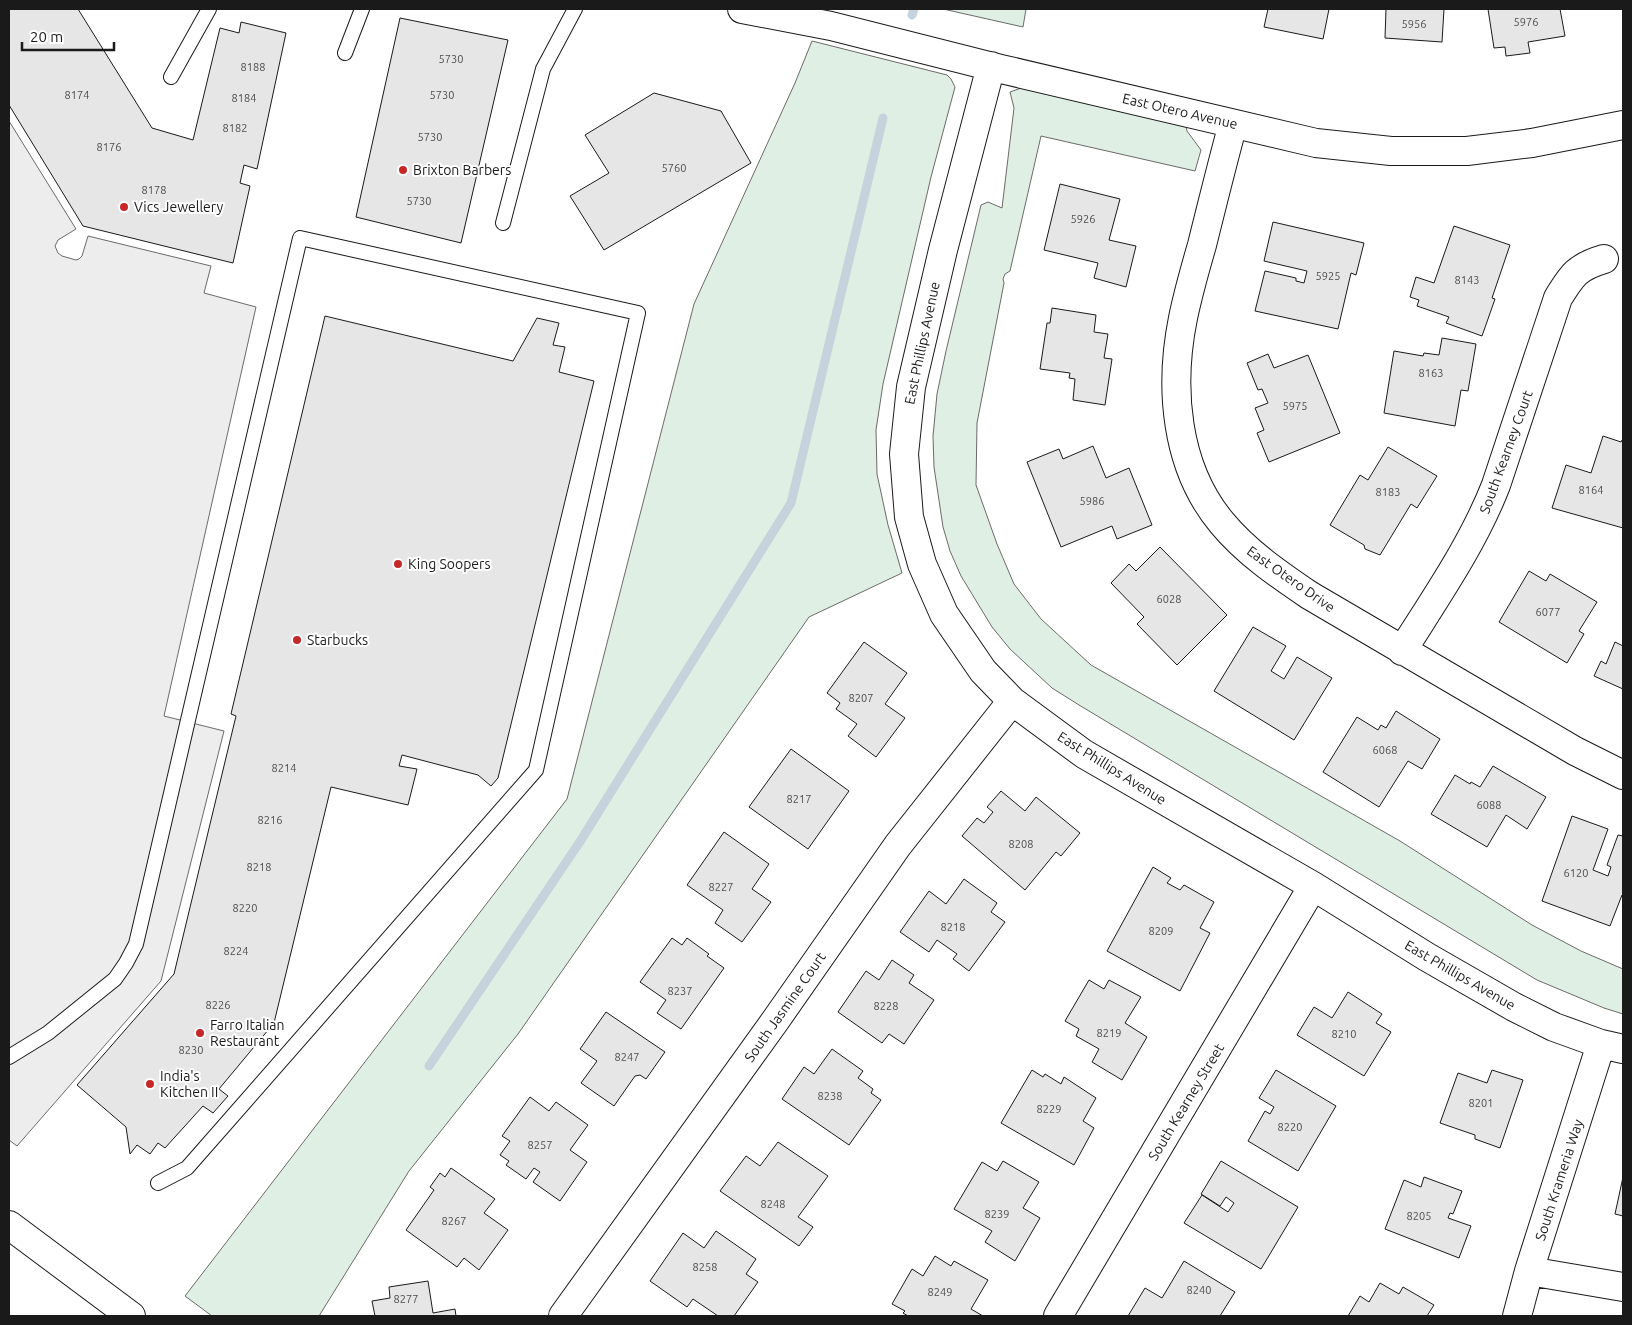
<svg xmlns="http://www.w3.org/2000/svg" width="1632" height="1325" font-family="Ubuntu,sans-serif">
<rect width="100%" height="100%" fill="#fff"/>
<path fill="#e0efe3" stroke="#6a6a6a" d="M943 9H1026L1023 27Z
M812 41 947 75 951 79 955 87 931 177 883 384 876 430 877 474 888 525 902 573 809 617 518 1034 409 1171 319 1316H212L185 1296 567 799 694 304 795 83Z
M1024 87 1186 126 1187 131 1201 150 1195 171 1041 136 1010 271 1005 274 1003 279 1004 283 977 423 976 485 997 544 1014 584 1041 619 1091 665 1400 841 1532 925 1581 951 1623 969V1014L1604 1008 1537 980 1079 705 1052 688 1010 649 992 627 961 576 950 551 943 527 934 467 933 436 937 394 946 351 981 205 988 202 1002 208 1014 108 1010 92Z"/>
<path fill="#ededed" stroke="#6a6a6a" d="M9 121 76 229 58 240 55 246 58 253 62 256 76 260 79 259 82 256 88 236 211 266 204 293 256 307 164 716 224 731 161 981 17 1146 9 1140Z"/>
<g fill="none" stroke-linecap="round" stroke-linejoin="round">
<path stroke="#c6d2dc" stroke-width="9" d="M912 15 914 9
M429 1066 581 840 791 503 883 118"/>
</g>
<path fill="#e6e6e6" stroke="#1a1a1a" d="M9 9H78L152 128 193 140 220 28 239 33 241 22 286 33 257 169 244 165 240 183 250 186 233 263 83 226 9 105Z
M1265 9H1329L1323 39 1264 27 1268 9Z
M1386 9H1444L1442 42 1385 38Z
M1488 9H1560L1565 36 1528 42 1530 53 1506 56 1505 47 1494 48Z
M400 18 508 40 461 243 356 217Z
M654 93 721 111 751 163 604 250 570 196 609 173 585 135Z
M1060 184 1120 199 1109 240 1136 246 1126 287 1094 278 1098 263 1044 250Z
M1273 222 1364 243 1356 275 1351 273 1338 329 1255 311 1265 271 1296 278V281L1304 283 1307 271 1264 261Z
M1454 226 1510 245 1492 298 1495 299 1482 336 1446 323 1449 317 1417 306 1419 300 1410 297 1416 277 1434 283Z
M1052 308 1096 315 1094 332 1108 334 1104 358 1112 359 1105 405 1073 400 1075 379 1069 378 1070 373 1040 369 1047 323H1050Z
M325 316 513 361 537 318 559 323 553 345 565 347 559 372 594 381 498 778 491 786 478 775 402 755 399 766 417 769 408 805 331 787 274 1023 219 1089 228 1096 213 1113 203 1106 165 1148 158 1143 150 1154 137 1145 130 1154 126 1127 77 1085 174 974 236 716 231 714Z
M1442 338 1476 344 1468 391 1461 390 1455 426 1384 413 1394 351 1423 356 1424 353 1439 355Z
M1268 354 1274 368 1308 355 1340 433 1269 462 1257 433 1264 430 1255 408 1268 403 1262 389 1258 390 1247 363Z
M1603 436 1621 442 1622 440H1623V528L1552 508 1566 465 1591 473Z
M1093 446 1106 478 1129 468 1152 525 1117 539 1112 526 1061 547 1027 462 1059 449 1063 459Z
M1388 447 1437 476 1417 508 1411 504 1380 555 1365 549 1364 545 1330 525 1360 475 1368 480Z
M1160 547 1227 615 1177 665 1137 624 1144 617 1111 583 1129 564 1136 571Z
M1529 571 1546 581 1550 574 1597 602 1579 631 1584 634 1567 663 1499 622Z
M1253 627 1286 646 1271 671 1284 679 1297 657 1332 678 1294 740 1214 691Z
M864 642 907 673 885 704 905 718 876 757 848 736 857 724 836 709 840 703 827 693Z
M1615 642 1623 646V689L1594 676 1601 661 1606 664Z
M1396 711 1440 739 1422 769 1408 761 1379 807 1323 772 1357 717 1378 730 1381 725 1386 728Z
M791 749 849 791 808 849 749 807Z
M1493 766 1546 797 1527 829 1506 815 1487 847 1431 814 1455 775 1470 784 1471 782 1480 787Z
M1001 791 1025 811 1036 797 1080 833 1061 856 1056 852 1025 890 962 836 977 818 984 823 993 812 987 807Z
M1572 816 1608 829 1593 870 1608 876 1611 867 1607 865 1618 835 1623 836V895H1622L1610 926 1542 901Z
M724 832 769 864 752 889 771 902 742 942 715 923 723 910 687 885Z
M1153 867 1171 878 1167 883 1180 890 1184 885 1214 902 1200 928 1210 933 1180 991 1107 951Z
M964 879 997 903 991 912 1005 922 969 971 953 959 957 954 937 940 929 952 900 932 929 891 946 904Z
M672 938 682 945 687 938 709 954 707 956 724 968 681 1029 657 1013 666 1000 640 982Z
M892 960 914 975 909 983 934 1000 904 1044 889 1034 882 1043 838 1012 866 971 879 980Z
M1089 980 1104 989 1109 980 1141 997 1125 1023 1147 1037 1122 1080 1092 1062 1099 1049 1076 1036 1079 1029 1065 1021Z
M1348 992 1382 1014 1376 1023 1391 1032 1364 1076 1297 1035 1314 1007 1332 1018Z
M606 1012 665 1052 646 1079 640 1075 635 1076 614 1106 581 1083 597 1061 580 1049Z
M832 1049 863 1071 858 1078 873 1089 871 1093 881 1100 849 1145 782 1099 804 1067 814 1074Z
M1032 1070 1043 1077 1045 1074 1061 1084 1064 1077 1096 1098 1083 1121 1094 1128 1074 1165 1001 1123Z
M1276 1070 1336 1106 1298 1171 1248 1141 1265 1111 1270 1114 1274 1107 1259 1098Z
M1492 1070 1523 1080 1500 1148 1475 1139V1135L1440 1123 1458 1073 1487 1083Z
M530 1097 549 1111 556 1102 588 1125 570 1150 587 1162 560 1201 533 1182 540 1172 534 1168 526 1179 506 1165 509 1161 500 1155 510 1141 502 1136Z
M778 1142 828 1176 798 1217 813 1227 799 1246 720 1191 746 1156 760 1166Z
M1003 1161 1039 1182 1023 1208 1040 1218 1015 1261 985 1242 992 1231 954 1209 982 1162 997 1171Z
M1221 1161 1298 1207 1261 1269 1184 1223 1202 1195 1228 1212 1234 1203 1226 1197 1220 1206 1201 1194Z
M451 1168 495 1199 484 1213 508 1230 479 1270 464 1258 457 1267 406 1230 434 1190 430 1187 440 1173 445 1177Z
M1424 1177 1462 1191 1453 1214 1450 1213 1448 1218 1471 1226 1459 1258 1385 1229 1404 1180 1421 1187Z
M1623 1177V1216L1615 1214Z
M716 1231 756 1259 746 1274 758 1282 734 1316H718L693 1299 687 1307 650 1281 683 1233 704 1248Z
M935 1256 951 1266 954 1261 988 1280 971 1309 983 1316H908L903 1313 905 1311 892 1304 912 1269 923 1276Z
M1184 1261 1235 1292 1220 1316H1128L1145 1288 1162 1298Z
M428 1281 433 1313 455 1309 456 1316H375L372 1301 390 1298 389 1287Z
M1380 1283 1399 1294 1403 1287 1434 1305 1427 1316H1348L1360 1296 1369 1302Z"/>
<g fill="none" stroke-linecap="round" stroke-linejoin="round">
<defs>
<path id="lane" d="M345 53 362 9
M171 77 209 9
M503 223 543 69 575 9
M9 1057 48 1033 115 979 126 963 136 944 300 238 638 313 536 770 187 1168 158 1183"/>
<path id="street" d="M742 9 831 26 1001 69 1316 143 1391 151H1467L1532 143 1623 125
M991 66 943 250 911 387 904 454 909 517 922 564 944 614 983 671 1012 701 1084 754 1313 886 1427 957 1514 1007 1554 1027 1601 1044 1623 1049
M1233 124C1222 164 1212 205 1202 245 1195 269 1188 294 1183 318 1169 387 1175 467 1222 523 1246 552 1278 574 1309 595L1575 751 1623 775
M1402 651C1436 597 1473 544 1496 485L1558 298C1572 275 1577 267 1604 259
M1529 1271 1623 1287
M563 1316 775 1021 898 845 1012 701
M1058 1316 1313 886
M1517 1316 1529 1271 1601 1044"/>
<path id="secondary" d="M9 1225 131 1316"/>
</defs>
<use href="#lane" stroke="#1a1a1a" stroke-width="16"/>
<use href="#street" stroke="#1a1a1a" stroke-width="30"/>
<use href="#secondary" stroke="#1a1a1a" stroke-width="30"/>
<use href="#lane" stroke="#fff" stroke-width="14"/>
<use href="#street" stroke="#fff" stroke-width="28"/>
<use href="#secondary" stroke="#fff" stroke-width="28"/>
</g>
<g fill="#c62828" stroke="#fff" stroke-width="2">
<circle cx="403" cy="170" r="5"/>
<circle cx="124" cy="207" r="5"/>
<circle cx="398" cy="564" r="5"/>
<circle cx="297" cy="640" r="5"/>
<circle cx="200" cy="1033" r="5"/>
<circle cx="150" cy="1084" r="5"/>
</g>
<g text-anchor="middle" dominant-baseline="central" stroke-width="4" stroke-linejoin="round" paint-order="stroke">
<g font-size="11" fill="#4d4d4d">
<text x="1526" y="22">5976</text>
<text x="1414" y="24">5956</text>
<text x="451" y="59">5730</text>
<text x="253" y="67">8188</text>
<text x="77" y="95">8174</text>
<text x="442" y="95">5730</text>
<text x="244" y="98">8184</text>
<text x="235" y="128">8182</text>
<text x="430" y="137">5730</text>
<text x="109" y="147">8176</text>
<text x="674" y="168">5760</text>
<text x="154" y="190">8178</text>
<text x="419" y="201">5730</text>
<text x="1083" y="219">5926</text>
<text x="1328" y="276">5925</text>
<text x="1467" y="280">8143</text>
<text x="1431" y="373">8163</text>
<text x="1295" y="406">5975</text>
<text x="1591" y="490">8164</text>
<text x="1388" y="492">8183</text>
<text x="1092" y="501">5986</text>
<text x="1169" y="599">6028</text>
<text x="1548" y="612">6077</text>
<text x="861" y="698">8207</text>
<text x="1385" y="750">6068</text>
<text x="284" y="768">8214</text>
<text x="799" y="799">8217</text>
<text x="1489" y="805">6088</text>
<text x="270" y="820">8216</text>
<text x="1021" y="844">8208</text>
<text x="259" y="867">8218</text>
<text x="1576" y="873">6120</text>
<text x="721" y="887">8227</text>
<text x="245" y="908">8220</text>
<text x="953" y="927">8218</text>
<text x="1161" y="931">8209</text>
<text x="236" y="951">8224</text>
<text x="680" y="991">8237</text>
<text x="218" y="1005">8226</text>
<text x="886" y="1006">8228</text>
<text x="1109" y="1033">8219</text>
<text x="1344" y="1034">8210</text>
<text x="191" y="1050">8230</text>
<text x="627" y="1057">8247</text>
<text x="830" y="1096">8238</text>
<text x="1481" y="1103">8201</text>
<text x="1049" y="1109">8229</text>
<text x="1290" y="1127">8220</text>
<text x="540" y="1145">8257</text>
<text x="773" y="1204">8248</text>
<text x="997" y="1214">8239</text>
<text x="1419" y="1216">8205</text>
<text x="454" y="1221">8267</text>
<text x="705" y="1267">8258</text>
<text x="1199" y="1290">8240</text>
<text x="940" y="1292">8249</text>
<text x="406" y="1299">8277</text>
</g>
<g font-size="14" fill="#1a1a1a" stroke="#fff">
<text transform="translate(1180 111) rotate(13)">East Otero Avenue</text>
<text transform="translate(922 343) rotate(-78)">East Phillips Avenue</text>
<text transform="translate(1506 452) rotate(-70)">South Kearney Court</text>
<text transform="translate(1291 579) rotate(35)">East Otero Drive</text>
<text transform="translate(1112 768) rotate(32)">East Phillips Avenue</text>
<text transform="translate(1460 975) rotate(30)">East Phillips Avenue</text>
<text transform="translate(785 1007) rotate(-55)">South Jasmine Court</text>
<text transform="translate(1186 1102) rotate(-59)">South Kearney Street</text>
<text transform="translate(1559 1180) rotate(-72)">South Krameria Way</text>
</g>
<g font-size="14" fill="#1a1a1a" stroke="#fff" text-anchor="start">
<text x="413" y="170">Brixton Barbers</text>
<text x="134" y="207">Vics Jewellery</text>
<text x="408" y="564">King Soopers</text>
<text x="307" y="640">Starbucks</text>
<text x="210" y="1025">Farro Italian<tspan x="210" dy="16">Restaurant</tspan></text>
<text x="160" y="1076">India's<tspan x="160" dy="16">Kitchen II</tspan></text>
</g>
</g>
<rect width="1632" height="1325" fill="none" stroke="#1a1a1a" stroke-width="20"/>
<path d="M22 42v8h92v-8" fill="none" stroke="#1a1a1a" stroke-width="2.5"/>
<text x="30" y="42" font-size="15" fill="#1a1a1a" stroke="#ffffff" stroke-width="4" paint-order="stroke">20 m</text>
</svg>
